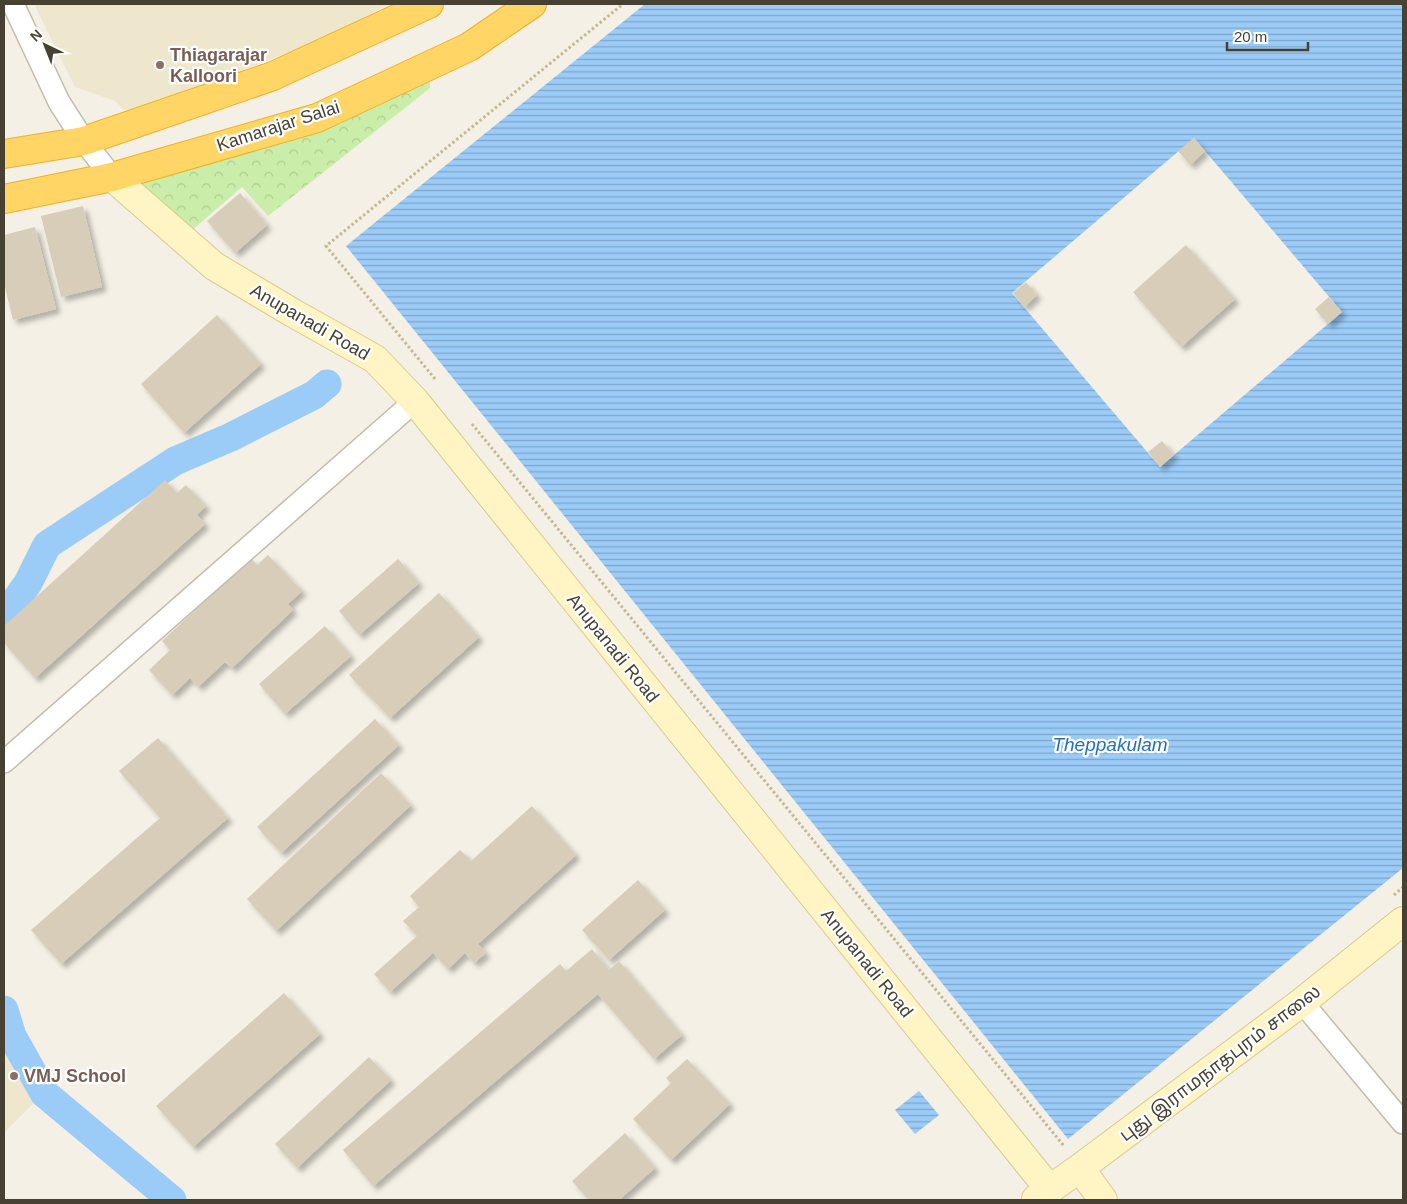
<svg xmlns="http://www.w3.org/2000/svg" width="1407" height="1204" font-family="Helvetica,'Noto Sans Tamil',sans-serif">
<defs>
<pattern id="park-crowns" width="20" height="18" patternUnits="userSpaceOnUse" patternTransform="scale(1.25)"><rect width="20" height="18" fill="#caeda9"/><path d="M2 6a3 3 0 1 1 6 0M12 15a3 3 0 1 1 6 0" fill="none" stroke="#afcc92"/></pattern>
<pattern id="water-rules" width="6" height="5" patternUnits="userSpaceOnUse" patternTransform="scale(1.25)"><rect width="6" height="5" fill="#9bcbf7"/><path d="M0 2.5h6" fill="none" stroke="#80a6c9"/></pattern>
<filter id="shadow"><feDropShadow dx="4.5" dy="4.5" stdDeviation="2.5" flood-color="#0004"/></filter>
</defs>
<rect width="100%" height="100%" fill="#f4f0e5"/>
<path fill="#efe7cd" d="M34 4H390L310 44 132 113 123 109 115 101 75 87Z
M4 1032 11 1052 36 1101 4 1133Z"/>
<path fill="url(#park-crowns)" d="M427 79 430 82V88L268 216 242 187 191 231 139 189V179Z"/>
<path fill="url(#water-rules)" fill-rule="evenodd" d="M645 4H1403V868L1068 1139 346 246ZM1194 138 1342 312 1160 467 1012 293Z
M919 1091 939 1115 915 1134 895 1110Z"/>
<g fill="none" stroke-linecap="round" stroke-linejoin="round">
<path stroke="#9bcbf7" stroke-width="29" d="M4 617 28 583 47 545 175 461 231 437 314 395 327 384
M4 1010 12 1036 44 1093 172 1200"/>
</g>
<path fill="#d7cdb9" filter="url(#shadow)" d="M1194 138 1205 151 1190 165 1178 151Z
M240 193 267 225 235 253 207 221Z
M83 206 102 287 61 297 41 216Z
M35 227 56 309 13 320 4 283V235Z
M1186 245 1235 299 1181 347 1133 292Z
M1026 282 1037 295 1024 307 1013 293Z
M1329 297 1342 312 1328 324 1315 309Z
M217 315 261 364 184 433 141 384Z
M1162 441 1174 455 1160 467 1148 452Z
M165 480 177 493 186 485 206 506 197 515 205 524 35 678 4 643V626Z
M268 555 302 591 288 604 293 610 232 668 225 662 198 687 190 678 172 695 149 670 170 650 162 641 251 558 257 565Z
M398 559 419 583 359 635 339 611Z
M439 593 479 637 390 718 349 675Z
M325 626 351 656 285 714 259 684Z
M375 719 399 745 281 853 257 827Z
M158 738 228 818 61 964 31 930 160 818 119 771Z
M381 773 411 805 276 931 247 899Z
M532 806 576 855 478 944 486 953 474 963 465 953 448 969 433 953 390 992 374 974 417 936 403 921 419 907 410 896 460 850 471 861Z
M638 880 665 910 609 960 582 930Z
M592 949 609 970 619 961 682 1035 654 1059 598 994 373 1186 343 1150 560 964 566 971Z
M284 993 320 1034 193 1147 156 1106Z
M369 1057 391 1080 297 1168 275 1144Z
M687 1059 730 1104 671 1160 633 1119 671 1083 666 1078Z
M625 1133 655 1168 619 1200H589L572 1181Z"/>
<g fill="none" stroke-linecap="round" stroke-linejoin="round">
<defs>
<path id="street" d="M13 4 59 102 84 141 112 177
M4 762 415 401
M1302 1002 1403 1123"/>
<path id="secondary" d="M112 177 214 266 293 313 375 359 415 401 1050 1190
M1080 1168 1103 1200
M1036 1199 1080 1168 1302 1002 1403 921"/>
<path id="highway" d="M4 154 84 141 273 76 429 4
M4 199 112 177 317 118 469 47 532 4"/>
</defs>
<use href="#street" stroke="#c3bca9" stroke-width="24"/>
<use href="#secondary" stroke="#d8ca90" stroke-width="30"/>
<use href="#highway" stroke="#ecb127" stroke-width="30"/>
<path stroke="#c4b796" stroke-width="3" stroke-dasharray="2.5 2.5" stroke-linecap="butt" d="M435 379 326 246 623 4
M472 424 1064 1146
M1394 895 1403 887"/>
<use href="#street" stroke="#fff" stroke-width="21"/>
<use href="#secondary" stroke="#fff5c4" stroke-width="28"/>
<use href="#highway" stroke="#ffd665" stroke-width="28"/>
</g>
<g fill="#8d6e63" stroke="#fff" stroke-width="2">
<circle cx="160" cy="65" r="5"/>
<circle cx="14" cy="1076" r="5"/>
</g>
<g text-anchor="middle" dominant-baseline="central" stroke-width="4.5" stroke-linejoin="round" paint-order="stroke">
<g font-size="18" font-weight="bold" fill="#785e54" stroke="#fff" text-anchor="start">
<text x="170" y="55">Thiagarajar<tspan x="170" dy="21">Kalloori</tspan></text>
<text x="24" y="1076">VMJ School</text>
</g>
<g font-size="18" fill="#474134" stroke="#fff">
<text transform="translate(278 126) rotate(-18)">Kamarajar Salai</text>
<text transform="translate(310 322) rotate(30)">Anupanadi Road</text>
<text transform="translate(613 648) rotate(51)">Anupanadi Road</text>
<text transform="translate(867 963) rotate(51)">Anupanadi Road</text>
<text transform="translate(1220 1063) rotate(-37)">புது இராமநாதபுரம் சாலை</text>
</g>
<g font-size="19" font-style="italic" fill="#2371bd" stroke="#fff">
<text x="1110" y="744">Theppakulam</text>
</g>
</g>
<rect width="1407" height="1204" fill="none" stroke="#474134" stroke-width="10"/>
<g transform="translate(45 45) rotate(317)" stroke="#ffffff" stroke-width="4" paint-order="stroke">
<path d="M0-4L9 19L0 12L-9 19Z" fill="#474134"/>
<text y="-8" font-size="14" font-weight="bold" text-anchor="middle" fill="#474134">N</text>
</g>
<path d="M1227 42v8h81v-8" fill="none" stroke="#474134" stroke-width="2.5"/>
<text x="1234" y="42" font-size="15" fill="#474134" stroke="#ffffff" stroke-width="4" paint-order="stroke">20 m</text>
</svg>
